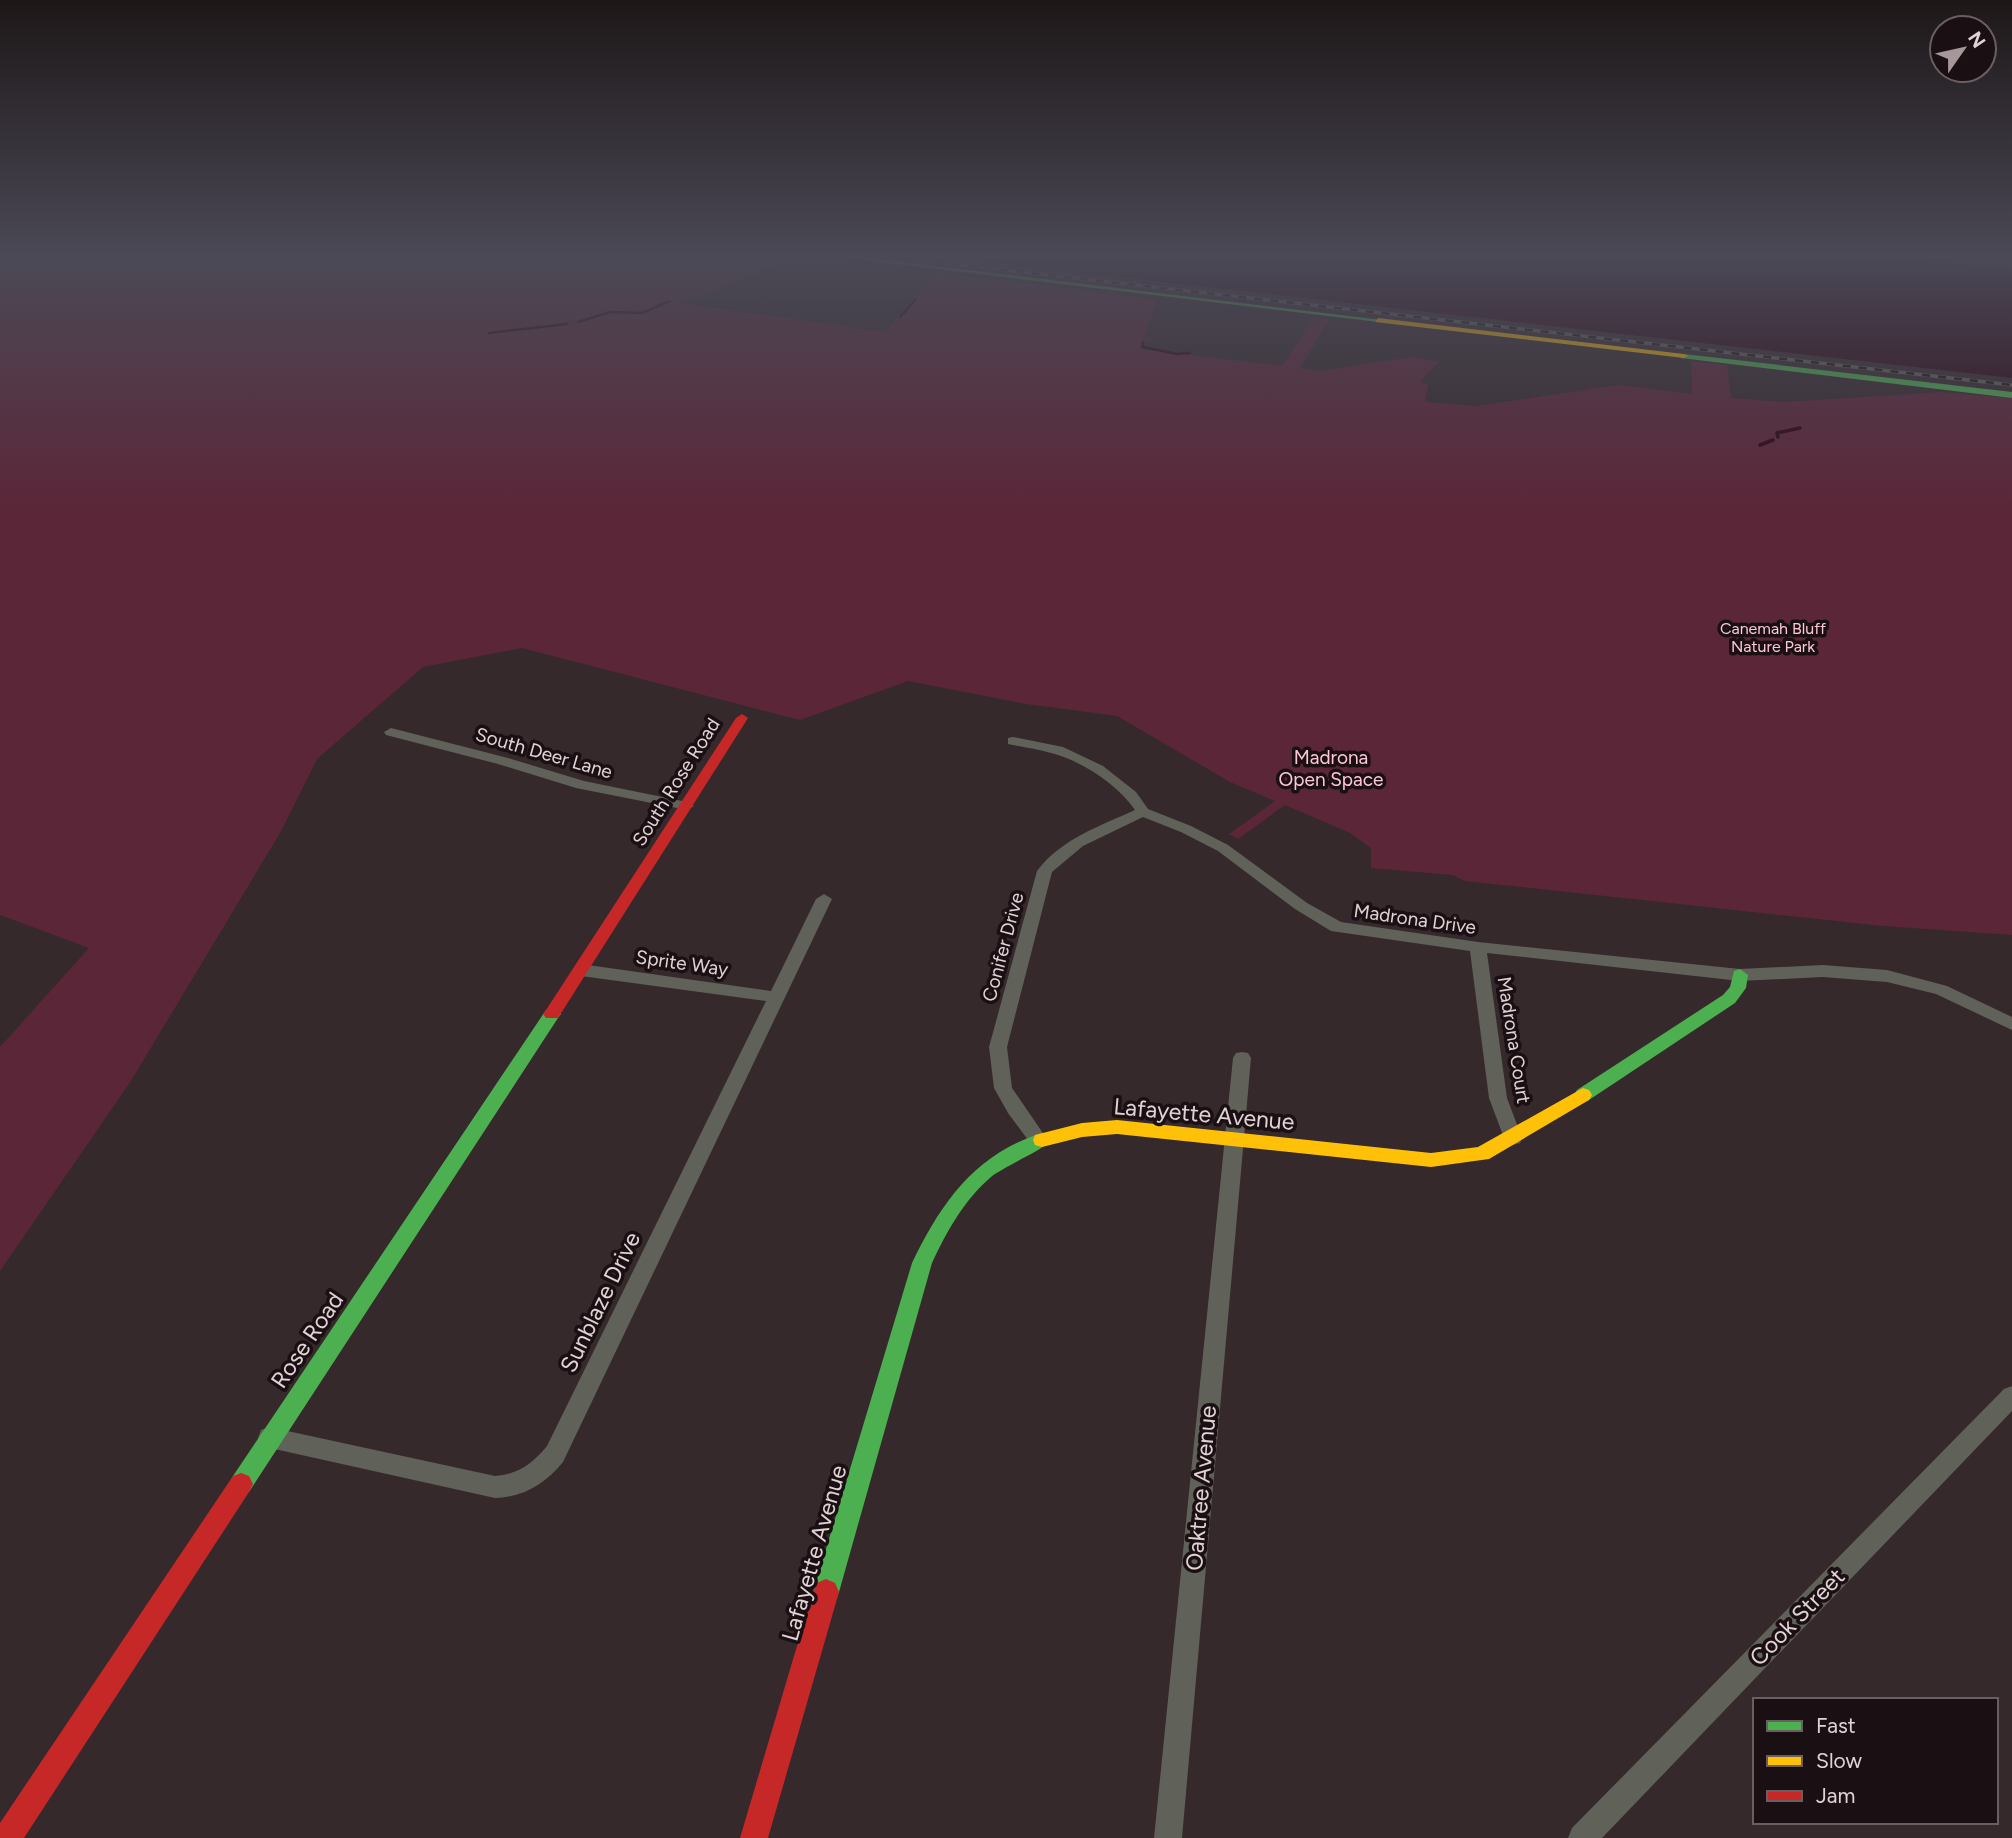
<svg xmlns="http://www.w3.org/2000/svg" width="2012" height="1838" font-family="Figtree,sans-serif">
<rect width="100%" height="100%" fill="#35292c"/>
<path fill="#5b2638" d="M0 255H795L801 256 680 303 885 332 938 273 1158 300 1144 337 1154 341 1142 342 1140 349 1282 366 1313 318 1329 320 1300 368 1319 371 1411 357 1439 362 1421 380V383L1428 384 1425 402 1477 406 1618 385 1692 394 1691 361 1727 365 1731 398 1784 402 1942 392 2012 398V935L1883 926 1465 881 1452 875 1371 868V848L1350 833 1285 805 1238 839 1229 834 1275 801 1230 782 1117 716 1026 704 908 681 800 720 522 648 423 667 317 759 280 833 131 1081 0 1271V1047L89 948 0 915Z"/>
<path fill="#2c0413" d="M923 255H1894L2012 271V378Z"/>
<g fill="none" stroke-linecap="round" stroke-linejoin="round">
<path stroke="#2c0413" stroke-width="2.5" d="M900 317 915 300
M578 322 610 312 642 313 670 301
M489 333 567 324
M1143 342V347L1177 354 1190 353"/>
<path stroke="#2c0413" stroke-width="3.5" d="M1778 437 1777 433 1800 428
M1760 445 1773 440"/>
<path fill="#606159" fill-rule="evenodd" d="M391 728 508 758 584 781 687 802 694 806 687 810 576 788 498 764 386 735 384 732Z
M1013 737 1063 747 1103 766 1136 792 1148 809 1191 826 1228 845 1307 903 1341 922 1478 942 1740 969 1823 965 1887 970 1947 986 2012 1017V1030L1936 994 1887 982 1823 977 1740 981 1487 953 1507 1098 1522 1138 1520 1143 1513 1145 1506 1143 1504 1138 1489 1098 1470 951 1331 931 1295 909 1218 851 1181 832 1143 817 1083 846 1052 872 1007 1047 1012 1088 1047 1139 1045 1144 1038 1146 1031 1144 1008 1113 994 1088 989 1047 1037 871C1061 839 1100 826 1135 810 1117 784 1082 761 1051 753 1037 749 1022 747 1008 744V738Z
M824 894 832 899 563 1462C545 1484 524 1497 495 1498L261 1446 258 1438 261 1430 269 1427 495 1476C519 1474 532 1464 547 1446L766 1001 581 976 573 970 581 964 771 991 816 899Z
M1242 1052 1248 1053 1251 1058 1182 1838H1154L1233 1058 1236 1053Z
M2012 1386V1411L1602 1838H1568L1572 1828 2004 1389Z"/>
<path fill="#4caf50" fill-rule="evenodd" d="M820 255H844L1382 320 1378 322Z
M1684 354 2012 392V398L1681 358Z
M1740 969 1748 975 1746 988 1735 1003 1589 1100 1583 1102 1577 1100 1574 1095 1577 1090 1723 995 1730 987 1734 971Z
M552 1008 558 1010 561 1014 558 1018 249 1492 241 1495 233 1492 229 1484 233 1476 546 1010Z
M1042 1133 1049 1135 1051 1140C1047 1148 1003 1167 991 1177 964 1200 947 1231 932 1263L839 1592 835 1601 826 1605 817 1601 813 1592 912 1263C941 1203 975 1154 1042 1133Z"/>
<path fill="#ffc107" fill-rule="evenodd" d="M1378 318 1684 354 1688 356 1684 358 1375 322Z
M1583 1088 1589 1090 1592 1095 1589 1100 1489 1159 1431 1167 1117 1134 1082 1137 1042 1147 1035 1145 1033 1140 1035 1135 1082 1123 1117 1120 1431 1153 1478 1147Z"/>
<path fill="#c62828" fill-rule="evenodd" d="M742 714 748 718 558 1018H546L543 1014 546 1010 736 718Z
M241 1473 249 1476 253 1484 249 1492 24 1838H0V1823L233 1476Z
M826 1579 835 1583 839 1592 768 1838H740L813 1592 817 1583Z"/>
<defs>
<path id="rail" d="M873 255 2012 385"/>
</defs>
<use href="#rail" stroke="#62615c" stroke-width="3.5"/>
<use href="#rail" stroke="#1a1013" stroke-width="2.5" stroke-dasharray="8" stroke-linecap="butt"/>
</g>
<linearGradient id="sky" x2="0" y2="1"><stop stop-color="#1d1718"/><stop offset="0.5" stop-color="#4b4956"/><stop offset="1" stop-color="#4b4956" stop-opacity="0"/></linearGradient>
<rect width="2012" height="513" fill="url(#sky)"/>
<g text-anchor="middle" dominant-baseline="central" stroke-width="7" stroke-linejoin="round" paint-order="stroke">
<g font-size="16" fill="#fcc6d4" stroke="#1a1013">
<text x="1773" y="628">Canemah Bluff<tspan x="1773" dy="18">Nature Park</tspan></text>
</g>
<g font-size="19" fill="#e1d2d5" stroke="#1a1013">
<text transform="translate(544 753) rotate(16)">South Deer Lane</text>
<text transform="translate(676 782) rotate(-58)">South Rose Road</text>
<text transform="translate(1415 919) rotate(8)">Madrona Drive</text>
<text transform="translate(1003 947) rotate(-75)">Conifer Drive</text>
<text transform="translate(682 963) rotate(8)">Sprite Way</text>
<text transform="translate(1514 1040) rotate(81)">Madrona Court</text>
</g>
<g font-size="19" fill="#fcc6d4" stroke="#1a1013">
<text x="1331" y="757">Madrona<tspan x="1331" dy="22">Open Space</tspan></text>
</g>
<g font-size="23" fill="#e1d2d5" stroke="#1a1013">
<text transform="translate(1204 1114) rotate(5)">Lafayette Avenue</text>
<text transform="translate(600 1302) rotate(-64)">Sunblaze Drive</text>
<text transform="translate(307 1340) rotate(-56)">Rose Road</text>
<text transform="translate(1201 1488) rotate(-85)">Oaktree Avenue</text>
<text transform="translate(814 1553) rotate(-74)">Lafayette Avenue</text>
<text transform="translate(1797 1617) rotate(-46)">Cook Street</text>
</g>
</g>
<rect x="1753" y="1698" width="245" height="126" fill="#1a1013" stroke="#6a5e61" stroke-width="2"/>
<rect x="1767" y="1721" width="35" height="10" fill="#4caf50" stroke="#6a5e61" stroke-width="2"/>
<text x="1816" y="1733" font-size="21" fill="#e1d2d5">Fast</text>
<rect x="1767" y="1756" width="35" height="10" fill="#ffc107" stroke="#6a5e61" stroke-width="2"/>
<text x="1816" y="1768" font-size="21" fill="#e1d2d5">Slow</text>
<rect x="1767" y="1791" width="35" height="10" fill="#c62828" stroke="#6a5e61" stroke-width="2"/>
<text x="1816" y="1803" font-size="21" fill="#e1d2d5">Jam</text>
<g transform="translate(1963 49) rotate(56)"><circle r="33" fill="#1a1013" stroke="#6a5e61" stroke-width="2"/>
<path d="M0-5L12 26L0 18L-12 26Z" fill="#a5979a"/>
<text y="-10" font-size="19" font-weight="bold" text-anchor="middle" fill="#e1d2d5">N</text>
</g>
</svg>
